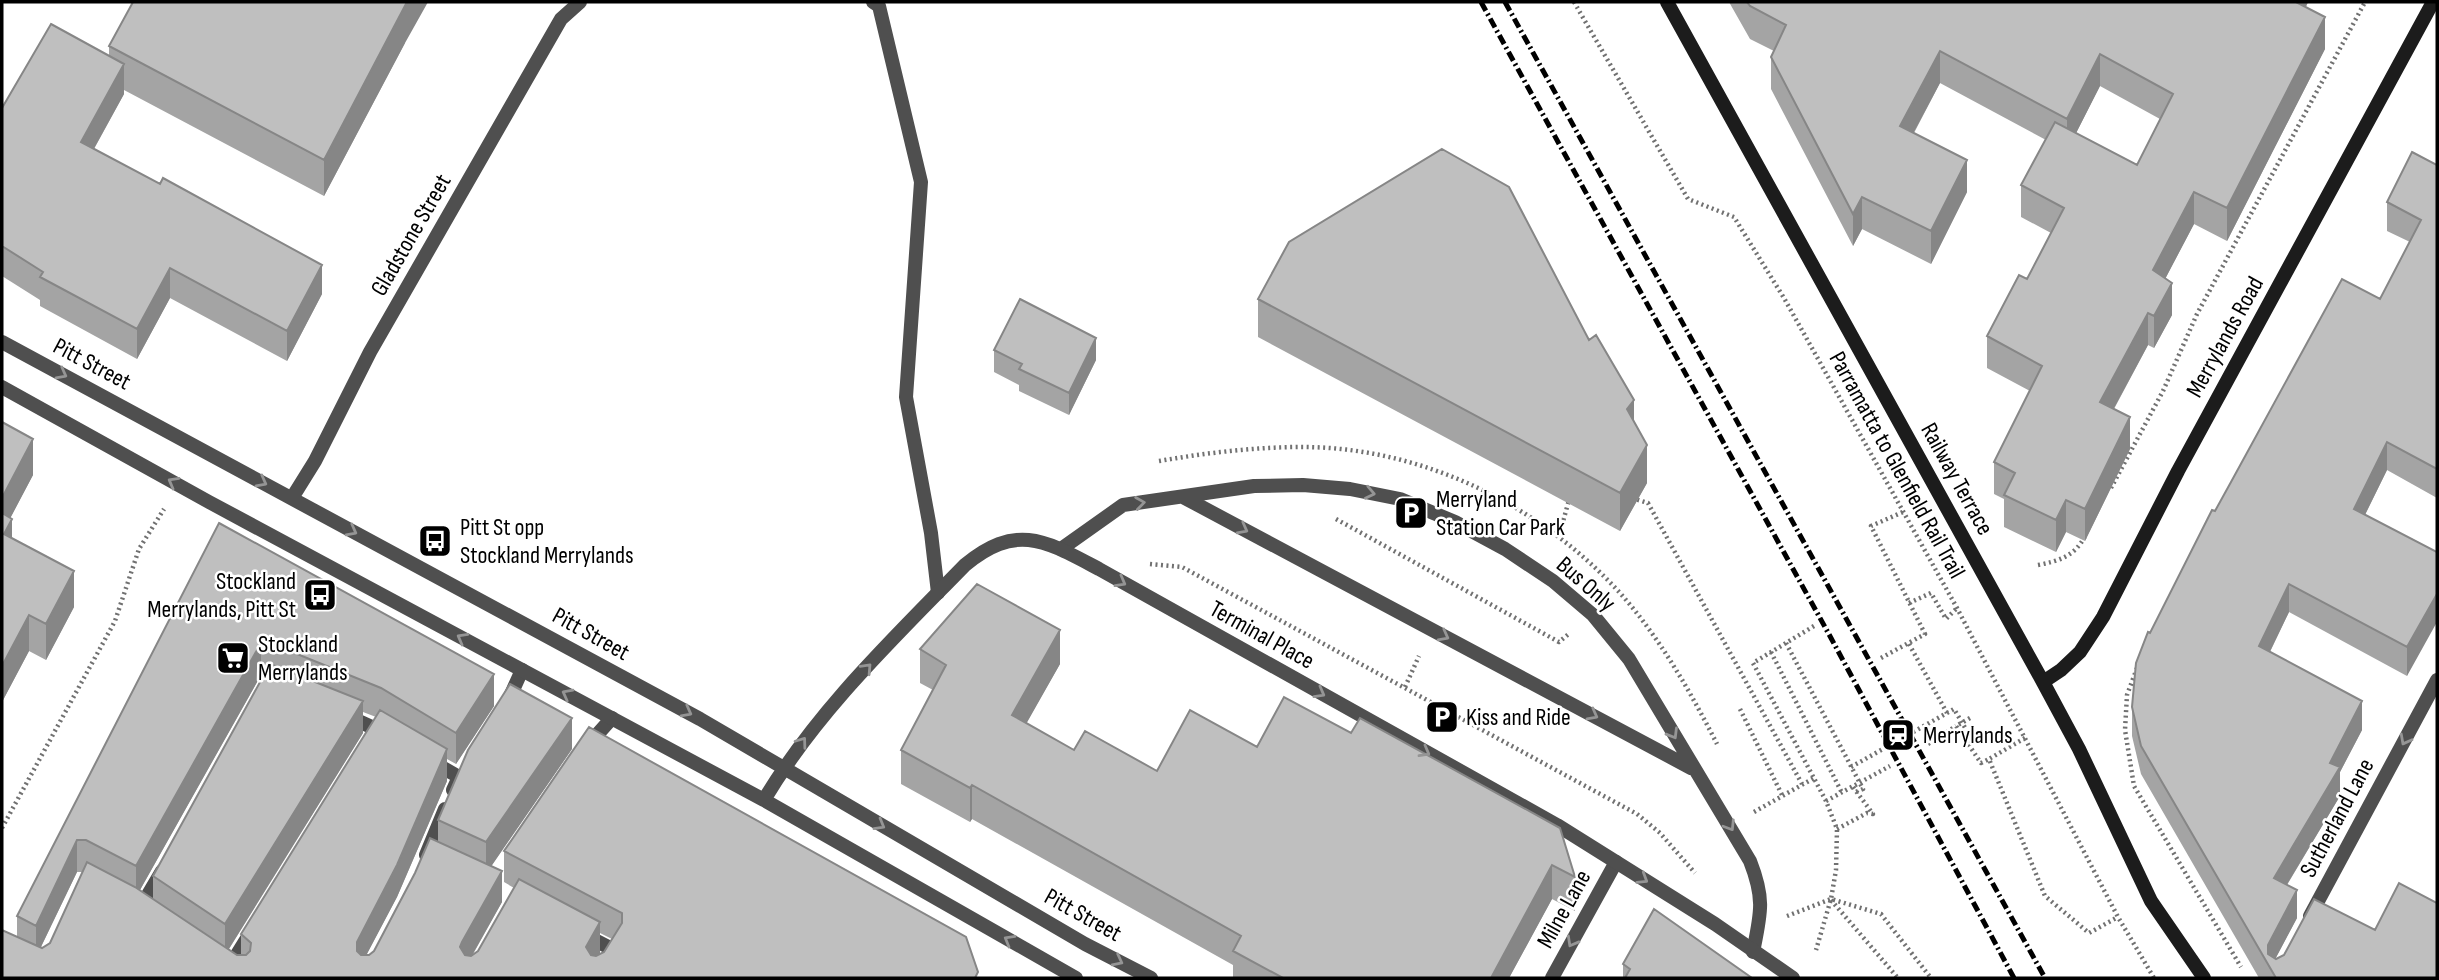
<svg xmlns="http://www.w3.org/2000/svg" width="2439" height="980" font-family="'Sofia Sans Condensed',sans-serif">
<rect width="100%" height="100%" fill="#fff"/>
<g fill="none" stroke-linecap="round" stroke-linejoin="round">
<path stroke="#717171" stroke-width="4.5" stroke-dasharray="2 3.5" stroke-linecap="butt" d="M1574 2 1688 199 1734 217 1784 298 1957 608 2118 917 2154 978
M1159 461C1206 453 1254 447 1302 447 1422 447 1540 505 1620 593 1660 638 1690 691 1717 744
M2111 488 2163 391 2197 314 2365 2
M1632 498 1648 503 1802 784
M1336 519 1559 642 1570 633
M1559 536 1569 500
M1150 564 1182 567 1637 814 1660 833 1695 873
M2038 565C2059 561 2075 556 2085 536
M1909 603 1931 593 1946 619 1957 608
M1814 626 1753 663 1826 801 1837 829 1836 870 1831 899 1816 950
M1786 643 1863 789 1856 792
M1909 644 1947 713
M1771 652 1842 793
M1881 658 1925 634 1871 526 1903 512
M2137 668 2127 695 2125 730 2134 786 2241 967
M1405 687 1419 656
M1740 709 1782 795
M1970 718 1956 726 1981 763 1989 759
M2025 738 1989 759 2045 896 2089 933 2118 917
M1928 744 1956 726
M1851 767 1954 709 1967 731 1972 746
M1826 801 1890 766
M1754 812 1814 778
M2 828 115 621 139 549 164 509
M1837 829 1867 813 1873 814 1853 787
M1831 900 1898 978
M1787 916 1831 899 1881 914 1931 978"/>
<path stroke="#4f4f4f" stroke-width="14" d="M873 2 879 6 921 182 906 397 931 533 938 593
M1183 497 1691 768
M1061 549 1123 505 1254 486 1303 485 1350 489 1400 499 1455 522 1505 549 1553 581 1593 615 1629 659 1750 861C1765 899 1761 913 1753 952
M508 701 522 670
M345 715 387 734
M587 746 612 718
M431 761 459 777 453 790
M426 855 445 809
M139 910 162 871
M2310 916 2437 680
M583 934 614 950 596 978
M228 969 251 932
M1552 978 1616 862"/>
<path stroke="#4f4f4f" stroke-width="14" d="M2 342 700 719 1085 944 1151 978
M2 387 209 502 764 800 1076 978
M292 498 315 461 370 352 561 19 580 2
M764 800C817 711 893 639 965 565 1017 522 1046 541 1099 569L1557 825 1715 924 1793 978"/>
<path stroke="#1c1c1c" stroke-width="14" d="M1667 2 2043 682 2079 749 2151 901 2204 978
M2043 682 2061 670 2080 652 2103 617 2178 471 2433 2"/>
<path stroke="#000" stroke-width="5" stroke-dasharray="10 3.5 2 3.5" stroke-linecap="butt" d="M1481 2 1831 638 2014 978
M1505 2 2045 978"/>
</g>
<path fill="#a4a4a4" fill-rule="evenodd" d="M1729 2H2308L2306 7 2325 49 2227 241 2194 224 2165 279 2172 315 2154 348 2148 345 2114 409 2130 449 2085 541 2066 532 2056 552 2004 527V499L1994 494V462L2030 391 1987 368V336L2027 279 2051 233 2021 217V185L2046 140 1940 83 1914 133 1967 192 1931 264 1862 229 1853 246 1771 89V57L1774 51 1750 39ZM2100 86 2160 119 2137 165 2076 133Z
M405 43 324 196 124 90V94L94 149 322 294 287 361 170 298 137 359 40 306V300L2 276V108L109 57V46Z
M2437 165V498L2387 470 2365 515 2437 552 2407 676 2289 612 2270 652 2362 730 2340 772V796L2287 885 2297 918 2275 959 2437 978H2259L2141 774 2132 736V707L2150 633 2215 511 2380 299 2410 242 2387 231V202Z
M1258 299 1589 340 1634 421 1647 483 1620 531 1258 337Z
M994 350 1096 360 1069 415 1019 391V385L994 372Z
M2 422 33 475 10 518 12 538 74 607 46 660 29 651 2 702Z
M219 523 494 706 456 764 447 759V781L397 897 366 955H369L374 951 438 841V820L572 749 491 866 502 902 472 956 478 951 514 888 504 882V851L978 978H2L17 937V916ZM264 674 153 876V899L140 890 261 675ZM363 712 376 717 241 934V955H237L229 949 363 733ZM77 872H82L50 943 42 948 41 947ZM600 933 612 939 604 952 600 954Z
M920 649 1060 664 1026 723 1074 750 1157 771 1257 747 1284 697 1575 877V911L1552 899 1509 978H1233V965L972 819 970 822 901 784V750L933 690 920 683Z
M1623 964 1752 978H1623Z"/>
<path fill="#868686" d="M407 2H428L405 43 324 196V160Z
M2293 2H2308L2293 32Z
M2325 17V49L2227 241V208Z
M1940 51V83L1900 158V126Z
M2100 54V86L2067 151V119Z
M124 64V94L81 172V142Z
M1967 160V192L1931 264V231Z
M2194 192V224L2153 302V270Z
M1862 197V229L1853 246V214Z
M322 265V294L287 361V331Z
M170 268V298L137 359V329Z
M2172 283V315L2154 348V316Z
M2148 313V345L2100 434V402Z
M1096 338V360L1069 415V393Z
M1634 400V439L1627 409Z
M2130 417V449L2085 541V509Z
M33 439V475L2 534V498Z
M2387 442V470L2354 537V509Z
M1647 445V483L1620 531V493Z
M2066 500V532L2056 552V520Z
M12 519V555L4 534Z
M74 571V607L46 660V624Z
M2289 584V612L2259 674V646Z
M2437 594V622L2407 676V647Z
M29 615V651L2 702V666Z
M1060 630V664L1012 749V715Z
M261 643V675L136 897V866Z
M494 674V706L456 764V733Z
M363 701V733L225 955V924Z
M2362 701V730L2340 772V796L2274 906V878L2330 763Z
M572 718V749L486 874V842Z
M447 749V781L397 897 357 973V942Z
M972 785V819L970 822V788Z
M77 840V872L36 957V926Z
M1552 865V899L1509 978H1491Z
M502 871V902L462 973 460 947 462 942Z
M2297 890V918L2270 969 2268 964V945Z
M600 922V954L586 978V947Z"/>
<path fill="#bfbfbf" stroke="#868686" stroke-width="2" d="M133 2H407L324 160 109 46Z
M1747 2H2296L2325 17 2227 208 2194 192 2153 270 2172 283 2154 316 2148 313 2100 402 2130 417 2085 509 2066 500 2056 520 2004 495 2015 473 1994 462 2042 366 1987 336 2019 275 2027 279 2064 208 2021 185 2055 122 2137 165 2173 94 2100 54 2067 119 1940 51 1900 126 1967 160 1931 231 1862 197 1853 214 1771 57 1786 25 1750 6Z
M51 24 124 64 81 142 160 184 163 178 322 265 287 331 170 268 137 329 40 277 43 272 2 246V108Z
M1442 149 1509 187 1589 340 1596 335 1634 400 1627 409 1647 445 1620 493 1258 299 1289 242Z
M2412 152 2437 165V469L2387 442 2354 509 2437 552V594L2407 647 2289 584 2259 646 2362 701 2330 763 2340 767 2274 878 2297 890 2268 945V954L2276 959 2284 955 2314 899 2375 930 2399 883 2437 903V978H2276L2141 746 2132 707 2136 663 2148 632 2150 633 2212 510 2215 511 2231 482 2342 279 2380 299 2421 220 2387 202Z
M1020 299 1096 338 1069 393 1019 369 1022 364 994 350Z
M2 422 33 439 2 498Z
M2 513 12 519 4 534 74 571 46 624 29 615 2 666Z
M219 523 494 674 456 733 381 688 270 643H261L136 866 86 840H77L36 926 17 916Z
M977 584 1060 630 1012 715 1074 750 1085 731 1157 771 1190 710 1257 747 1284 697 1351 733 1360 718 1560 828 1575 877 1552 865 1491 978H1283L1233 951 1241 936 972 785 970 788 901 750 946 665 920 649Z
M270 664 363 701 225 924 153 876Z
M510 684 572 718 486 842 438 820 468 750Z
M380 710 447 749 397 865 357 942V951L361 955H369L374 951 415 873 430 838 502 871 462 942 460 947 465 955 471 956 478 951 519 879 600 922 586 947 591 955 596 956 604 952 622 923V913L504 851 589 727 966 937 978 972 975 978H2V930L42 948 50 943 87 862 135 887 237 955H246L250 951 251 943 241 934Z
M1654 909 1752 978H1625L1630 969 1623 964Z"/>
<defs><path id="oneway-chevron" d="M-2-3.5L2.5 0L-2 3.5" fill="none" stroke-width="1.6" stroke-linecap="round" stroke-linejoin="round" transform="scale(1.75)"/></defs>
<g stroke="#959595">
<use href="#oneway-chevron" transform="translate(62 374) rotate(28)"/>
<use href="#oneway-chevron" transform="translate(173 482) rotate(-151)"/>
<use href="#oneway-chevron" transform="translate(262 482) rotate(28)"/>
<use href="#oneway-chevron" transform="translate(1370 493) rotate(12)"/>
<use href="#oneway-chevron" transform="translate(1140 503) rotate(-8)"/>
<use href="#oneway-chevron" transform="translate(1243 529) rotate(28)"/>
<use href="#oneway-chevron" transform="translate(352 531) rotate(28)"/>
<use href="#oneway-chevron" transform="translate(1121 582) rotate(29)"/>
<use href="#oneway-chevron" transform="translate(1444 636) rotate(28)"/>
<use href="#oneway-chevron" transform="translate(462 638) rotate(-151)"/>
<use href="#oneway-chevron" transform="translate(867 668) rotate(-47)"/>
<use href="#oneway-chevron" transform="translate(1320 693) rotate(29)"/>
<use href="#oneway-chevron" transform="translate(567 694) rotate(-152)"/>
<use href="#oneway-chevron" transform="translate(687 712) rotate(28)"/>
<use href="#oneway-chevron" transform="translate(1593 715) rotate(28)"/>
<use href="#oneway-chevron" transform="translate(1673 734) rotate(59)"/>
<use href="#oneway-chevron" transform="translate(2405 740) rotate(118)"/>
<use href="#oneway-chevron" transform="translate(802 742) rotate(-54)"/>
<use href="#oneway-chevron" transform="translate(1425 752) rotate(29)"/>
<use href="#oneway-chevron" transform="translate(880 825) rotate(30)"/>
<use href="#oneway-chevron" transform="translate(1730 826) rotate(58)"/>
<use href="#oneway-chevron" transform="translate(1643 879) rotate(32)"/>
<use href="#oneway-chevron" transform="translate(1009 940) rotate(-150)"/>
<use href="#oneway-chevron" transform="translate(1572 942) rotate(119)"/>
<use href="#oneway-chevron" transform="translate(1118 961) rotate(27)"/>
</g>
<defs>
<symbol id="parking-square" viewBox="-11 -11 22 22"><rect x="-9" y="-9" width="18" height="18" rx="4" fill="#000" stroke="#fff"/><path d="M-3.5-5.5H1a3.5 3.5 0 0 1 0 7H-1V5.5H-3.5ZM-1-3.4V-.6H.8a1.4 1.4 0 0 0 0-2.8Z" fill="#fff"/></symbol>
<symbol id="bus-square" viewBox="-11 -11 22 22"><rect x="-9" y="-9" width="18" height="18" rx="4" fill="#000" stroke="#fff"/><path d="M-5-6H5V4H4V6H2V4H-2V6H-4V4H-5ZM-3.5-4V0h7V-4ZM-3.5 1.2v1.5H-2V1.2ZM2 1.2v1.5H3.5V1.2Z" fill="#fff"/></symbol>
<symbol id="supermarket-square" viewBox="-11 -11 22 22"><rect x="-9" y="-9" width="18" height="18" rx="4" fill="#000" stroke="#fff"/><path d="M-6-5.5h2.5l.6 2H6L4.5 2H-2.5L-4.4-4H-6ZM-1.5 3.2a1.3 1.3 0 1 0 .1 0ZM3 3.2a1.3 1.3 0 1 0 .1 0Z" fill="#fff"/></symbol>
<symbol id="station-square" viewBox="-11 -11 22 22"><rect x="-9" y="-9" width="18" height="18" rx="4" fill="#000" stroke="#fff"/><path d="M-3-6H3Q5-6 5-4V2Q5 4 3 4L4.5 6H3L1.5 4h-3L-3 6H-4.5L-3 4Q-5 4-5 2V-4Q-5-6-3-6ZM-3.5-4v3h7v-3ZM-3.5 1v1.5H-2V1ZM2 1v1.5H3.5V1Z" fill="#fff"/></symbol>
</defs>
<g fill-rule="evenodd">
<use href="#parking-square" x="1392" y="494" width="38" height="38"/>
<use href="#bus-square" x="416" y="522" width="38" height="38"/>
<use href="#bus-square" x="301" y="576" width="38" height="38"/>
<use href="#supermarket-square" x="214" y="639" width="38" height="38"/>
<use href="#parking-square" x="1423" y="698" width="38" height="38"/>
<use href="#station-square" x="1879" y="716" width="38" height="38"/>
</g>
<g text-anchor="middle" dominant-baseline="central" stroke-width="5" stroke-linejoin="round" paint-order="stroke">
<g font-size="24" fill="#000" stroke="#fff">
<text transform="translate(411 235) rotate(-60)">Gladstone Street</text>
<text transform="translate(2225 337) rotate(-61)">Merrylands Road</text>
<text transform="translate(92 364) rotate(28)">Pitt Street</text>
<text transform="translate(1897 465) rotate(61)">Parramatta to Glenfield Rail Trail</text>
<text transform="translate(1957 479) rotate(61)">Railway Terrace</text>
<text transform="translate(1586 584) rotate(41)">Bus Only</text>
<text transform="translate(591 634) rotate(29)">Pitt Street</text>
<text transform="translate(1262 635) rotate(29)">Terminal Place</text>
<text transform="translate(2337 818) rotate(-62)">Sutherland Lane</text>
<text transform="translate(1564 909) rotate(-61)">Milne Lane</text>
<text transform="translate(1083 915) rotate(29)">Pitt Street</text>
</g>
<g font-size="24" fill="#000" stroke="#fff" text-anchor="start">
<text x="1436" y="499">Merryland<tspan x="1436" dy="28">Station Car Park</tspan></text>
<text x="460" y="527">Pitt St opp<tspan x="460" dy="28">Stockland Merrylands</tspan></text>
<text x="296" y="581" text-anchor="end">Stockland<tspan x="296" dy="28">Merrylands, Pitt St</tspan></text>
<text x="258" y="644">Stockland<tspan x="258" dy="28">Merrylands</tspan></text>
<text x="1466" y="717">Kiss and Ride</text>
<text x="1923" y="735">Merrylands</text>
</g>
</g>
<rect width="2439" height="980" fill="none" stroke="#000000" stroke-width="7"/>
</svg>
